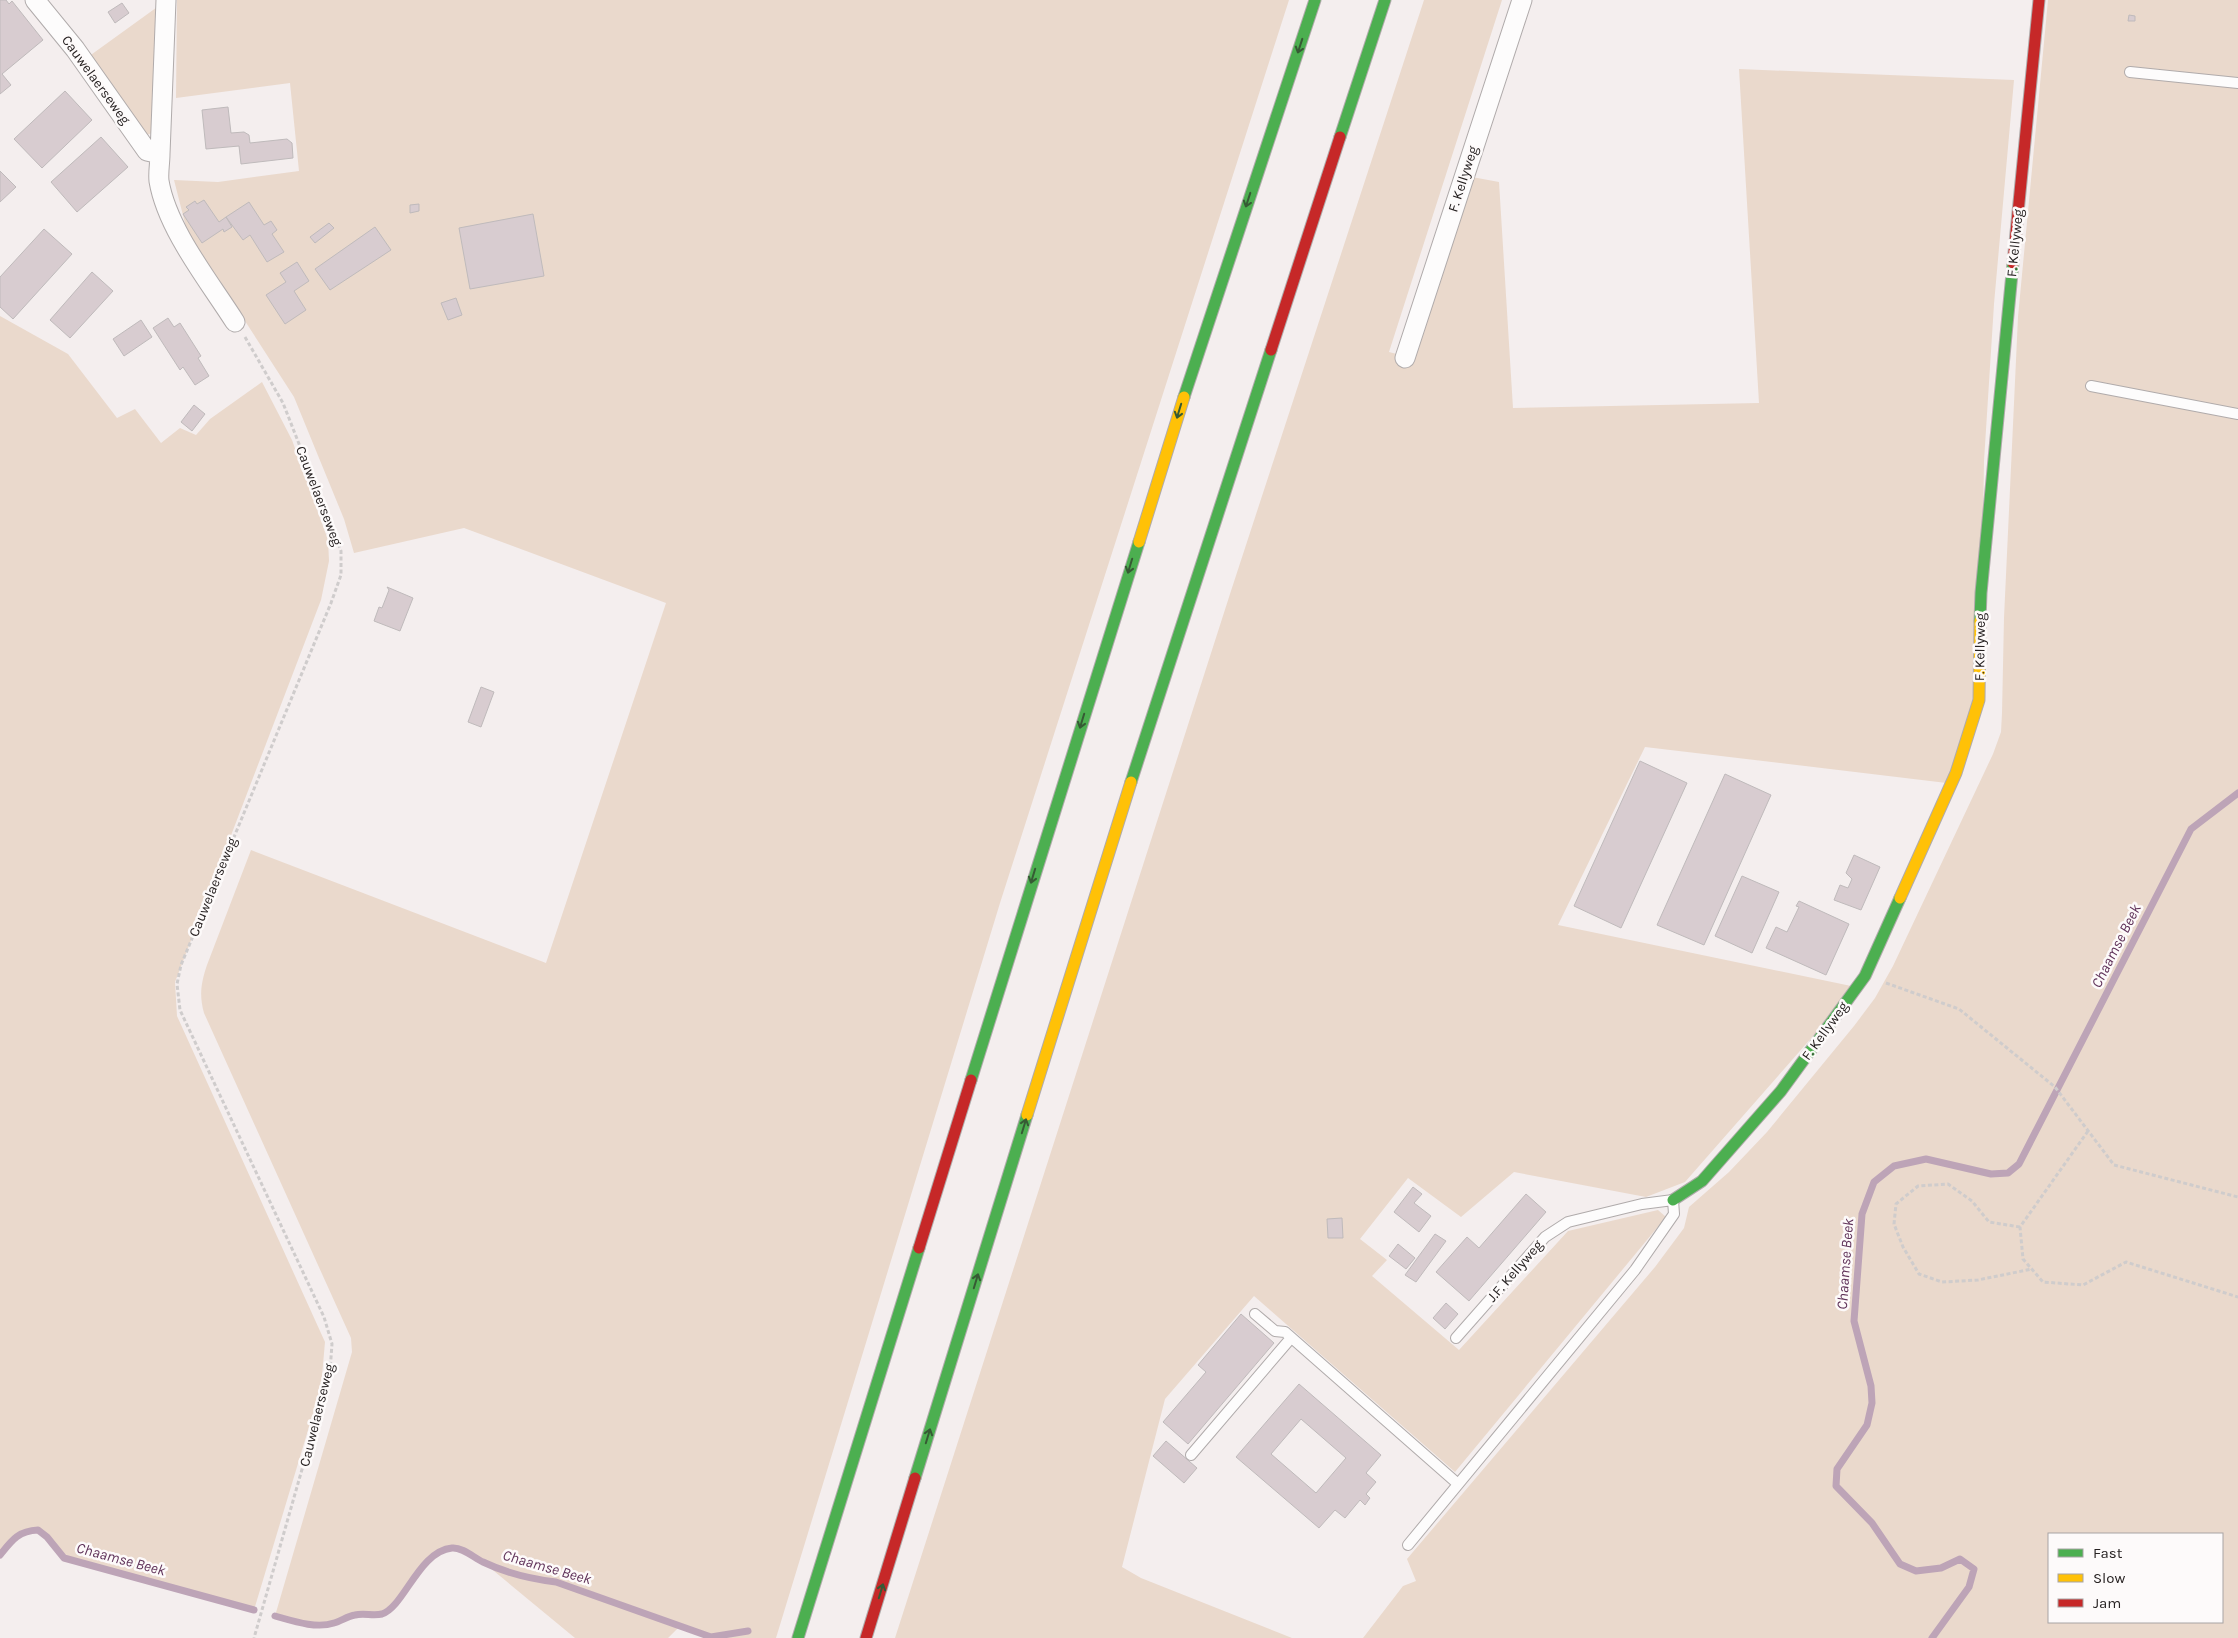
<svg xmlns="http://www.w3.org/2000/svg" width="2238" height="1638" font-family="Karla,sans-serif">
<rect width="100%" height="100%" fill="#f4eeee"/>
<path fill="#ead9cc" fill-rule="evenodd" d="M177 0H1289L1000 903 776 1638H711L680 1626 668 1638H575L483 1562 455 1548 444 1550 431 1559 412 1579 397 1601 382 1614 353 1615 333 1624 309 1625 275 1616 352 1352 351 1338 204 1013C199 995 201 983 207 965L251 850 546 963 666 603 464 528 354 553 344 519 294 397 187 231 174 180 218 182 299 171 290 83 176 98Z
M1424 0H1502L1389 352 1412 358 1472 177 1499 182 1513 408 1759 403 1739 69 2014 80 1994 304 1984 461 1980 710 1955 784 1645 747 1558 925 1856 987 1685 1182 1646 1197 1514 1172 1461 1217 1408 1178 1360 1239 1387 1260 1372 1276 1459 1350 1568 1231 1658 1210 1666 1217 1455 1472 1254 1296 1165 1399 1122 1567 1141 1578 1292 1638H895L1230 594Z
M2048 0H2238V1638H1363L1403 1586 1416 1581 1407 1559 1655 1267 1684 1228 1689 1207 1729 1172 1767 1132 1854 1026 1875 998 1893 966 1993 754 2001 732 2002 713 2004 618 2018 317ZM2049 1534H2222V1622H2049Z
M160 5 152 133 147 135 88 57Z
M0 316 68 354 117 418 135 409 161 443 180 428 196 435 210 419 262 382 292 440 328 540 329 561 321 600 175 982 177 1016 325 1342 321 1387 254 1610 64 1558 47 1537 37 1530C18 1531 12 1540 0 1555Z"/>
<g fill="none" stroke-linecap="round" stroke-linejoin="round">
<path stroke="#bda4b7" stroke-width="7" d="M0 1555C12 1540 18 1531 38 1530L47 1537 64 1558 254 1610
M275 1616C293 1621 316 1629 334 1623 341 1621 348 1616 355 1615 363 1613 374 1616 382 1614 404 1607 419 1551 452 1548 463 1547 474 1558 483 1562 506 1573 531 1579 556 1582L711 1637 748 1631
M1932 1638 1969 1587 1974 1569 1960 1559 1941 1568 1916 1571 1900 1564 1872 1523 1836 1486 1837 1469 1867 1425 1872 1403 1871 1386 1854 1321 1862 1214 1874 1182 1894 1166 1926 1159 1991 1174 2008 1173 2019 1164 2191 829 2238 793"/>
</g>
<path fill="#d8ccd0" stroke="#bfbabb" fill-rule="evenodd" d="M0 0H6L9 4 12 1 43 40 2 74 11 85 0 94Z
M122 3 129 13 115 23 108 12Z
M2129 15 2135 16V21H2128Z
M65 91 92 120 42 168 14 139Z
M228 107 231 133 244 132 249 135 250 143 287 139 292 143 293 158 241 164 239 146 206 149 202 110Z
M101 137 128 167 77 212 51 182Z
M0 171 16 187 0 202Z
M204 200 219 222 226 217 232 227 224 232 223 229 202 243 183 214 189 210 186 207 195 201 197 204Z
M249 202 264 225 271 221 277 230 272 234 284 252 267 262 250 235 243 240 226 217Z
M419 204V211L410 213V205Z
M533 214 544 276 470 289 459 228Z
M329 223 334 228 315 243 310 237Z
M375 227 391 250 330 290 315 269Z
M44 229 72 254 13 319 0 307V277Z
M297 262 309 281 294 291 306 310 285 324 266 295 286 282 280 273Z
M92 272 113 291 70 338 50 320Z
M456 298 462 315 448 320 441 303Z
M168 318 174 327 180 323 201 356 198 358 209 376 195 385 183 367 180 370 153 328Z
M141 320 152 337 124 356 113 339Z
M194 405 205 414 192 431 181 422Z
M387 587 413 598 400 631 374 621 379 607 382 608 389 590Z
M481 687 494 692 481 727 468 722Z
M1640 761 1687 783 1621 928 1574 906Z
M1725 774 1771 795 1704 945 1657 925Z
M1854 855 1880 867 1861 910 1834 900 1840 885 1848 888 1852 879 1846 873Z
M1742 876 1779 892 1752 953 1715 936Z
M1799 901 1849 924 1826 975 1766 948 1776 927 1787 932 1799 907 1796 906Z
M1413 1187 1422 1194 1414 1203 1431 1216 1419 1232 1394 1212Z
M1526 1194 1546 1212 1469 1301 1436 1272 1467 1237 1479 1248Z
M1342 1218 1343 1238H1328L1327 1219Z
M1435 1234 1446 1241 1416 1282 1405 1275Z
M1398 1244 1415 1258 1406 1269 1389 1256Z
M1446 1303 1458 1314 1445 1329 1433 1318Z
M1241 1314 1274 1343 1188 1444 1163 1422 1206 1372 1198 1365Z
M1299 1384 1381 1455 1366 1473 1376 1482 1366 1494 1370 1498 1365 1505 1360 1500 1345 1518 1335 1510 1319 1528 1236 1457ZM1301 1419 1346 1458 1316 1493 1271 1454Z
M1166 1441 1197 1468 1184 1483 1153 1456Z"/>
<g fill="none" stroke-linecap="round" stroke-linejoin="round">
<defs>
<path id="lane" d="M2130 72 2238 83
M2091 386 2238 414
M1255 1314 1275 1331 1285 1332 1458 1484
M1191 1455 1291 1338
M1408 1545 1635 1270 1674 1214 1673 1200 1642 1204 1568 1222 1545 1237 1456 1338"/>
<path id="street" d="M35 0 75 49 147 151 160 154C160 163 158 172 159 181 167 229 209 281 235 322
M160 154 166 0
M1405 358 1522 0"/>
<path id="fast" d="M1340 137 1385 0
M1184 397 1315 0
M1980 621 1981 593 2013 263
M1131 782 1271 350
M971 1080 1139 542
M1673 1200 1702 1181 1781 1091 1865 976 1900 898
M915 1478 1027 1115
M798 1638 919 1248"/>
<path id="slow" d="M1139 542 1184 397
M1900 898 1956 773 1979 700 1980 621
M1027 1115 1131 782"/>
<path id="jam" d="M2013 263 2039 0
M1271 350 1340 137
M919 1248 971 1080
M866 1638 915 1478"/>
</defs>
<use href="#lane" stroke="#b0abab" stroke-width="12"/>
<use href="#street" stroke="#b0abab" stroke-width="21"/>
<use href="#fast" stroke="#b0abab" stroke-width="13"/>
<use href="#slow" stroke="#b0abab" stroke-width="13"/>
<use href="#jam" stroke="#b0abab" stroke-width="13"/>
<path stroke="#cfcccc" stroke-width="3" stroke-dasharray="4 2.5" stroke-linecap="butt" d="M245 337 283 403 341 551V575L331 603 181 965 177 984 180 1010 324 1317 332 1344 330 1371 254 1638
M1886 983 1959 1009 2055 1087 2114 1165 2238 1197
M2088 1131 2020 1227 2023 1259 2043 1282 2083 1285 2126 1262 2238 1297
M2020 1227 1989 1222 1972 1201 1948 1184 1918 1186 1896 1204 1894 1224 1903 1247 1919 1274 1942 1282 1978 1280 2032 1269"/>
<use href="#lane" stroke="#fdfcfc" stroke-width="10"/>
<use href="#street" stroke="#fdfcfc" stroke-width="19"/>
<use href="#fast" stroke="#4caf50" stroke-width="11"/>
<use href="#slow" stroke="#ffc107" stroke-width="11"/>
<use href="#jam" stroke="#c62828" stroke-width="11"/>
</g>
<defs><path id="oneway-shaft" d="M-6 0H5M1.5-3L5.5 0L1.5 3" fill="none" stroke-width="1.6" stroke-linecap="round" stroke-linejoin="round" transform="scale(1.25)"/></defs>
<g stroke="#365a34">
<use href="#oneway-shaft" transform="translate(1300 46) rotate(108)"/>
<use href="#oneway-shaft" transform="translate(1248 200) rotate(108)"/>
<use href="#oneway-shaft" transform="translate(1179 411) rotate(107)"/>
<use href="#oneway-shaft" transform="translate(1130 566) rotate(107)"/>
<use href="#oneway-shaft" transform="translate(1082 721) rotate(107)"/>
<use href="#oneway-shaft" transform="translate(1033 876) rotate(107)"/>
<use href="#oneway-shaft" transform="translate(1024 1126) rotate(-73)"/>
<use href="#oneway-shaft" transform="translate(976 1281) rotate(-73)"/>
<use href="#oneway-shaft" transform="translate(928 1436) rotate(-73)"/>
<use href="#oneway-shaft" transform="translate(881 1591) rotate(-73)"/>
</g>
<g text-anchor="middle" dominant-baseline="central" stroke-width="5" stroke-linejoin="round" paint-order="stroke">
<g font-size="14" fill="#272222" stroke="#fdfafa">
<text transform="translate(96 80) rotate(54)">Cauwelaerseweg</text>
<text transform="translate(1463 179) rotate(-72)">F. Kellyweg</text>
<text transform="translate(2015 243) rotate(-84)">F. Kellyweg</text>
<text transform="translate(319 496) rotate(69)">Cauwelaerseweg</text>
<text transform="translate(1980 647) rotate(-89)">F. Kellyweg</text>
<text transform="translate(213 887) rotate(-68)">Cauwelaerseweg</text>
<text transform="translate(1825 1031) rotate(-54)">F. Kellyweg</text>
<text transform="translate(1515 1271) rotate(-49)">J.F. Kellyweg</text>
<text transform="translate(317 1415) rotate(-76)">Cauwelaerseweg</text>
</g>
<g font-size="15" font-style="italic" fill="#60335a" stroke="#fdfafa">
<text transform="translate(2116 946) rotate(-63)">Chaamse Beek</text>
<text transform="translate(1845 1264) rotate(-86)">Chaamse Beek</text>
<text transform="translate(121 1559) rotate(15)">Chaamse Beek</text>
<text transform="translate(547 1567) rotate(16)">Chaamse Beek</text>
</g>
</g>
<rect x="2048" y="1533" width="175" height="90" fill="#fdfafa" stroke="#a7a4a4"/>
<rect x="2058" y="1549" width="25" height="8" fill="#4caf50" stroke="#a7a4a4"/>
<text x="2093" y="1558" font-size="15" fill="#272222">Fast</text>
<rect x="2058" y="1574" width="25" height="8" fill="#ffc107" stroke="#a7a4a4"/>
<text x="2093" y="1583" font-size="15" fill="#272222">Slow</text>
<rect x="2058" y="1599" width="25" height="8" fill="#c62828" stroke="#a7a4a4"/>
<text x="2093" y="1608" font-size="15" fill="#272222">Jam</text>
</svg>
